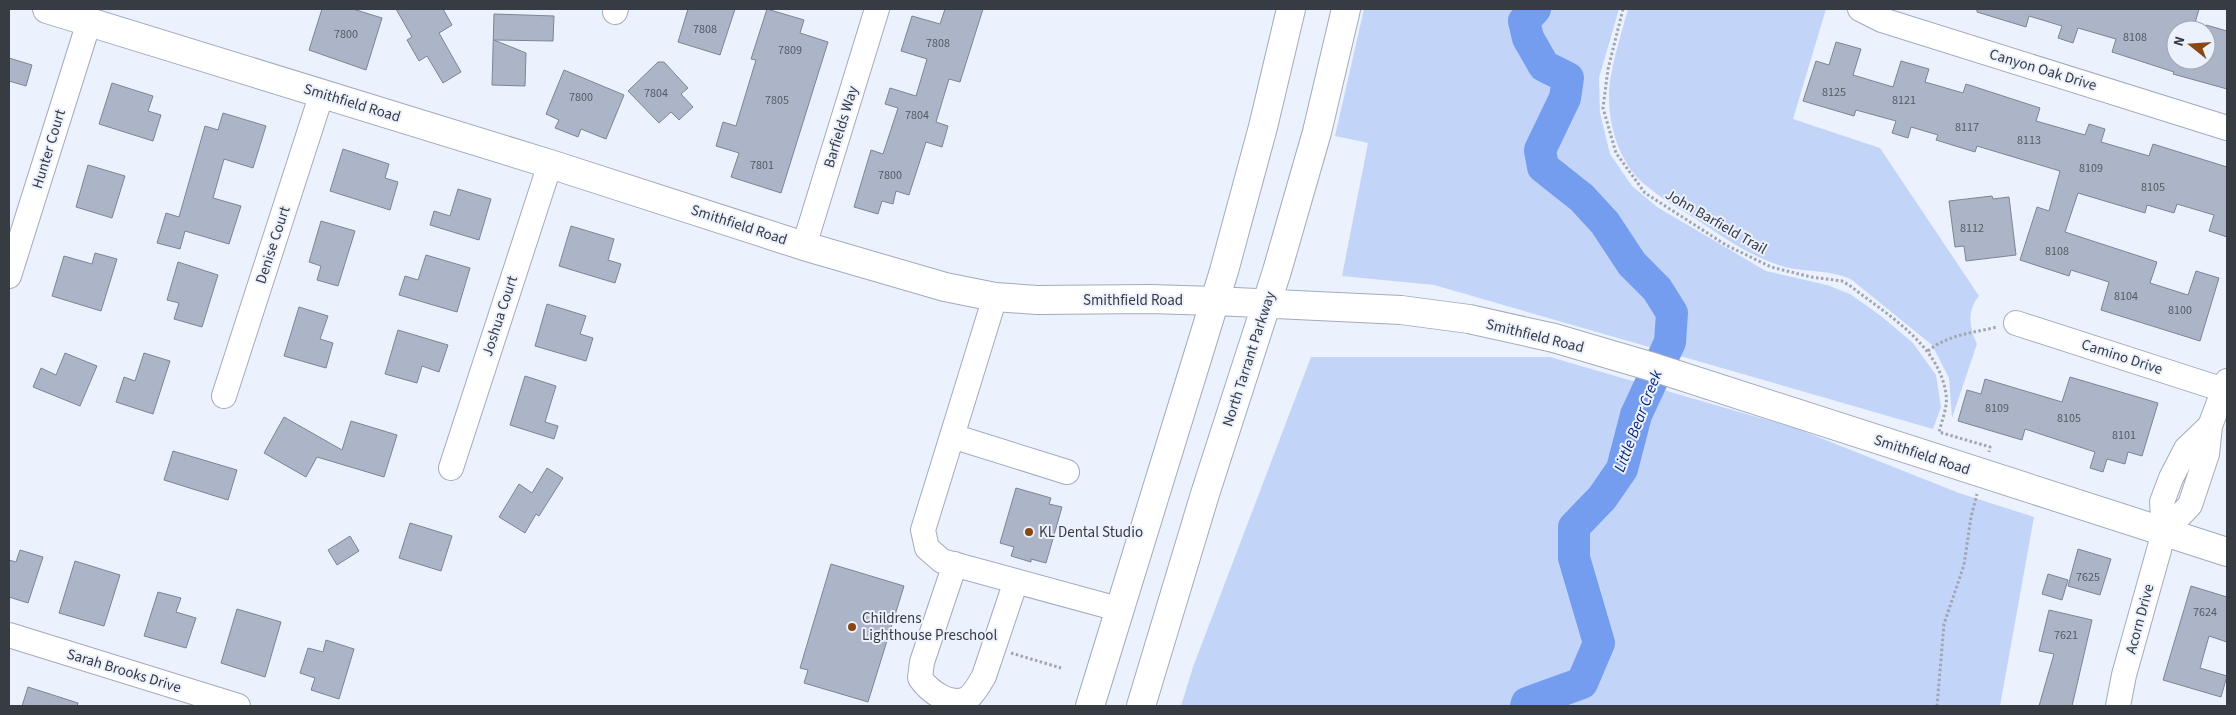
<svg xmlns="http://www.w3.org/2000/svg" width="2236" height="715" font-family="'Source Sans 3',sans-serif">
<rect width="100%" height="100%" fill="#ebf1fd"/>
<path fill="#c2d5f9" d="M1364 9H1619L1599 78 1600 113 1610 154 1632 186 1657 207 1766 271 1827 285 1850 294 1881 316 1913 343 1936 375 1941 407 1933 429 1434 285 1342 276 1368 143 1335 136Z
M1628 9H1826L1793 119 1880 148 1979 296C1967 310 1969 328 1977 344L1952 418 1949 378 1932 345 1852 280C1831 269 1805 273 1782 266 1751 257 1723 237 1696 219 1678 208 1659 197 1643 183 1615 158 1604 111 1611 75 1615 53 1622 31 1628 9Z
M1311 357H1550L1798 429 1959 493 2034 517 2000 706H1181L1193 667Z"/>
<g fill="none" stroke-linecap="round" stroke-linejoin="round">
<path stroke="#749def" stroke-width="32" d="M1526 706 1527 703 1582 683 1599 643 1574 558V527L1602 498 1622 469 1636 415 1670 342 1672 313 1657 289 1632 264 1605 223 1582 198 1543 167 1540 150 1565 98 1568 78 1544 66 1528 38 1524 21 1535 9"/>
</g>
<path fill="#acb5c7" stroke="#7c8596" d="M322 9H353L382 18 366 70 309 50Z
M396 9H443L452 25 439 33 461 72 443 83 427 56 419 61 407 40 412 37Z
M688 9H735L720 55 678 42Z
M767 9 804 20 800 33 828 42 781 193 731 177 739 153 716 146 723 122 736 126 756 60 751 59Z
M945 9H983L960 82 949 79 936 122 948 126 942 147 926 142 909 195 896 191 893 204 882 201 878 214 854 207 871 150 883 154 898 108 885 104 890 88 916 96 927 59 901 51 912 16 940 24Z
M1977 9H2199L2193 30H2176V60H2206V25L2227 31V89L2173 74 2174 72 2112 52 2116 39 2078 28 2073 43 2058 38 2062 26 2029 16 2026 27 1977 12Z
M494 14 554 16 553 41 494 40 526 53 525 86 492 85Z
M1836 42 1861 49 1853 75 1893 87 1901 61 1929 69 1925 82 1963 93 1966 84 2040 108 2036 121 2085 135 2089 124 2105 129 2101 142 2149 156 2153 144 2227 167V237L2209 231 2214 215 2177 204 2174 213 2147 205 2145 213 2078 193 2065 232 2157 262 2150 283 2188 295 2196 271 2219 278 2200 341 2101 310 2109 282 2071 270 2069 276 2020 260 2037 207 2049 211 2060 171 1977 146 1975 152 1936 140 1938 135 1911 127 1908 138 1892 133 1896 121 1856 110 1854 116 1803 101 1816 61 1829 65Z
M9 58 32 65 26 86 9 81Z
M658 62H664L688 88 681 94 693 107 679 120 671 112 659 123 628 91Z
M564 70 624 95 606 139 581 129 578 137 555 128 559 120 546 114Z
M112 83 153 96 148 111 161 115 153 141 99 124Z
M223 113 266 126 253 168 224 159 213 198 241 206 229 244 185 231 180 249 157 243 166 213 179 217 205 126 218 130Z
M343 149 389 164 385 178 398 182 390 210 330 191Z
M88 165 125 176 112 218 76 207Z
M458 189 491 199 479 240 430 225 434 211 450 216Z
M1992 196 1993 199 2009 197 2016 255 1966 261 1964 246 1955 247 1949 201Z
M321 221 355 231 338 286 317 280 321 266 309 262Z
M571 226 614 239 608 260 621 264 615 283 559 266Z
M95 253 117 259 101 311 52 296 64 256 92 264Z
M426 255 470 268 457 312 399 295 405 276 418 280Z
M178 262 218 275 202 327 174 319 179 303 167 300Z
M547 304 586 316 580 334 593 338 586 361 535 346Z
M299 307 328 316 320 339 333 343 326 368 284 356Z
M398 330 448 345 439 372 422 366 417 383 385 374Z
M65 353 97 366 80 406 33 387 41 368 56 375Z
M144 353 170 361 153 414 116 402 124 377 135 381Z
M525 376 556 386 545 422 558 426 554 439 510 425Z
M2070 377 2158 403 2142 456 2128 452 2125 464 2107 459 2103 472 2090 468 2095 452 2025 429 2022 440 1958 421 1967 390 1981 394 1985 379 2062 402Z
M284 417 342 450 351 421 397 435 384 477 317 457 306 477 264 453Z
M173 451 237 470 228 500 164 480Z
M547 468 563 478 539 516 536 514 525 533 499 517 519 484 532 493Z
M1016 488 1051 498 1049 504 1062 507 1046 563 1031 559V562L1011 556 1014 547 1000 543Z
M410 523 452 536 441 571 399 558Z
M350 536 359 551 337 565 328 550Z
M2078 549 2111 559 2100 595 2068 586Z
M20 550 43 557 28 603 9 597V560L16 562Z
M75 561 120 575 104 626 59 613Z
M831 564 904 586 868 702 804 683 808 670 800 668Z
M2048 574 2068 580 2062 600 2042 594Z
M2191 586 2227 597V642L2209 636 2200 668 2227 676 2221 697 2163 680Z
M158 592 181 598 176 612 196 618 186 648 144 636Z
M237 609 281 622 265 677 221 663Z
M2049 610 2092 620 2072 706H2039L2054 654 2039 651Z
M326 640 354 649 339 699 311 690 315 678 300 673 308 648 323 652Z
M28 687 78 703 77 706H22Z"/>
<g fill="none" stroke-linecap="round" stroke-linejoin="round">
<defs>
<path id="minor" d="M1860 9 1882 20 2227 128
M615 12 616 9
M804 246 877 9
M9 276 89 22
M995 297 923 530 927 548 942 561 1118 609
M2016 323 2227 391
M224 396 322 93
M952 436 1067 472
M451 468 550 164
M2164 532 2190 505 2207 454 2210 426 2227 381
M955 564 922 662 920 678C929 691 951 708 968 698 975 693 980 683 984 676L1016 581
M9 635 238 706
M2118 706 2124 675 2164 532 2162 502 2171 478 2186 449 2210 426"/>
<path id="major" d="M47 9 550 164 804 246 945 287 995 297 1037 300 1150 299 1215 301 1401 310 1469 319 1554 338 1656 368 2227 552
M1090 706 1224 271 1263 127 1291 9
M1141 706 1205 494 1277 271 1317 132 1346 9"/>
</defs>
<use href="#minor" stroke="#a2abbd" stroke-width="26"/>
<use href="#major" stroke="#a2abbd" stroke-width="30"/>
<path stroke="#a0a5af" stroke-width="3" stroke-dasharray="2.5 2.5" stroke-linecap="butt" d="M1623 9 1608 69 1603 108 1616 153 1645 193 1726 245 1771 267 1811 277 1842 281 1849 285C1886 314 1939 344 1946 394 1948 406 1942 420 1939 432L1990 447 1989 452
M1928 351C1947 335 1972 333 1997 327
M1011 653 1061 668
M1937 706 1944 624 1964 565 1971 517 1977 494"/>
<use href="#minor" stroke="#fff" stroke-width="24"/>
<use href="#major" stroke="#fff" stroke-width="28"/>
</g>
<g fill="#884714" stroke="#ebf1fd" stroke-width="2">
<circle cx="1029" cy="532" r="5"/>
<circle cx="852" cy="627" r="5"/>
</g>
<g text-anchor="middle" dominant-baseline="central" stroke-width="4" stroke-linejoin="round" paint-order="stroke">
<g font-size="12" fill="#545a63">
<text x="705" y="29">7808</text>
<text x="346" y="34">7800</text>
<text x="2135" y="37">8108</text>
<text x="938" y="43">7808</text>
<text x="790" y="50">7809</text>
<text x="1834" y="92">8125</text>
<text x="656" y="93">7804</text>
<text x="581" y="97">7800</text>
<text x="777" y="100">7805</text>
<text x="1904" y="100">8121</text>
<text x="917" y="115">7804</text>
<text x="1967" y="127">8117</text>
<text x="2029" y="140">8113</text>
<text x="762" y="165">7801</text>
<text x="2091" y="168">8109</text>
<text x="890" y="175">7800</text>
<text x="2153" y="187">8105</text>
<text x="1972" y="228">8112</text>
<text x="2057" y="251">8108</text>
<text x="2126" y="296">8104</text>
<text x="2180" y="310">8100</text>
<text x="1997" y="408">8109</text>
<text x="2069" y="418">8105</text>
<text x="2124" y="435">8101</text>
<text x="2088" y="577">7625</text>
<text x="2205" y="612">7624</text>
<text x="2066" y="635">7621</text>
</g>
<g font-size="15" fill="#373b42" stroke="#ebf1fd">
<text transform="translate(2043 70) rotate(17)">Canyon Oak Drive</text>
<text transform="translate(352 103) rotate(17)">Smithfield Road</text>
<text transform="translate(841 127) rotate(-73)">Barfields Way</text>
<text transform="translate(49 149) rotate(-73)">Hunter Court</text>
<text transform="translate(1716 222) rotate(30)">John Barfield Trail</text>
<text transform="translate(739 225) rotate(18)">Smithfield Road</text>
<text transform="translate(273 245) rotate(-72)">Denise Court</text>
<text x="1133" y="300">Smithfield Road</text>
<text transform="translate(500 316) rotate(-72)">Joshua Court</text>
<text transform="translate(1535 336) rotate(14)">Smithfield Road</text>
<text transform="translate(2122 357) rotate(18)">Camino Drive</text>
<text transform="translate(1249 359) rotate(-72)">North Tarrant Parkway</text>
<text transform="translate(1922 455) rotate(18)">Smithfield Road</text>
<text transform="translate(2140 619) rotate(-75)">Acorn Drive</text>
<text transform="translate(124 671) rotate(17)">Sarah Brooks Drive</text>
</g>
<g font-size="15" fill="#373b42" stroke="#ebf1fd" text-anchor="start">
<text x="1039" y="532">KL Dental Studio</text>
<text x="862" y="618">Childrens<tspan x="862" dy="17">Lighthouse Preschool</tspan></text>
</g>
<g font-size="16" font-style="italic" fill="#001f7c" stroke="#ebf1fd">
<text transform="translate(1638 421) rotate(-69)">Little Bear Creek</text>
</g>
</g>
<rect width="2236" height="715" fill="none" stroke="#373b42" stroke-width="20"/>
<g transform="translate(2191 45) rotate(287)"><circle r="24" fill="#ebf1fd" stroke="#a3a8b2"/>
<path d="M0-4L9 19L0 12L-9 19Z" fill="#884714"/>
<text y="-8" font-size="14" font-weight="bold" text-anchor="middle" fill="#373b42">N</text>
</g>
</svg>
